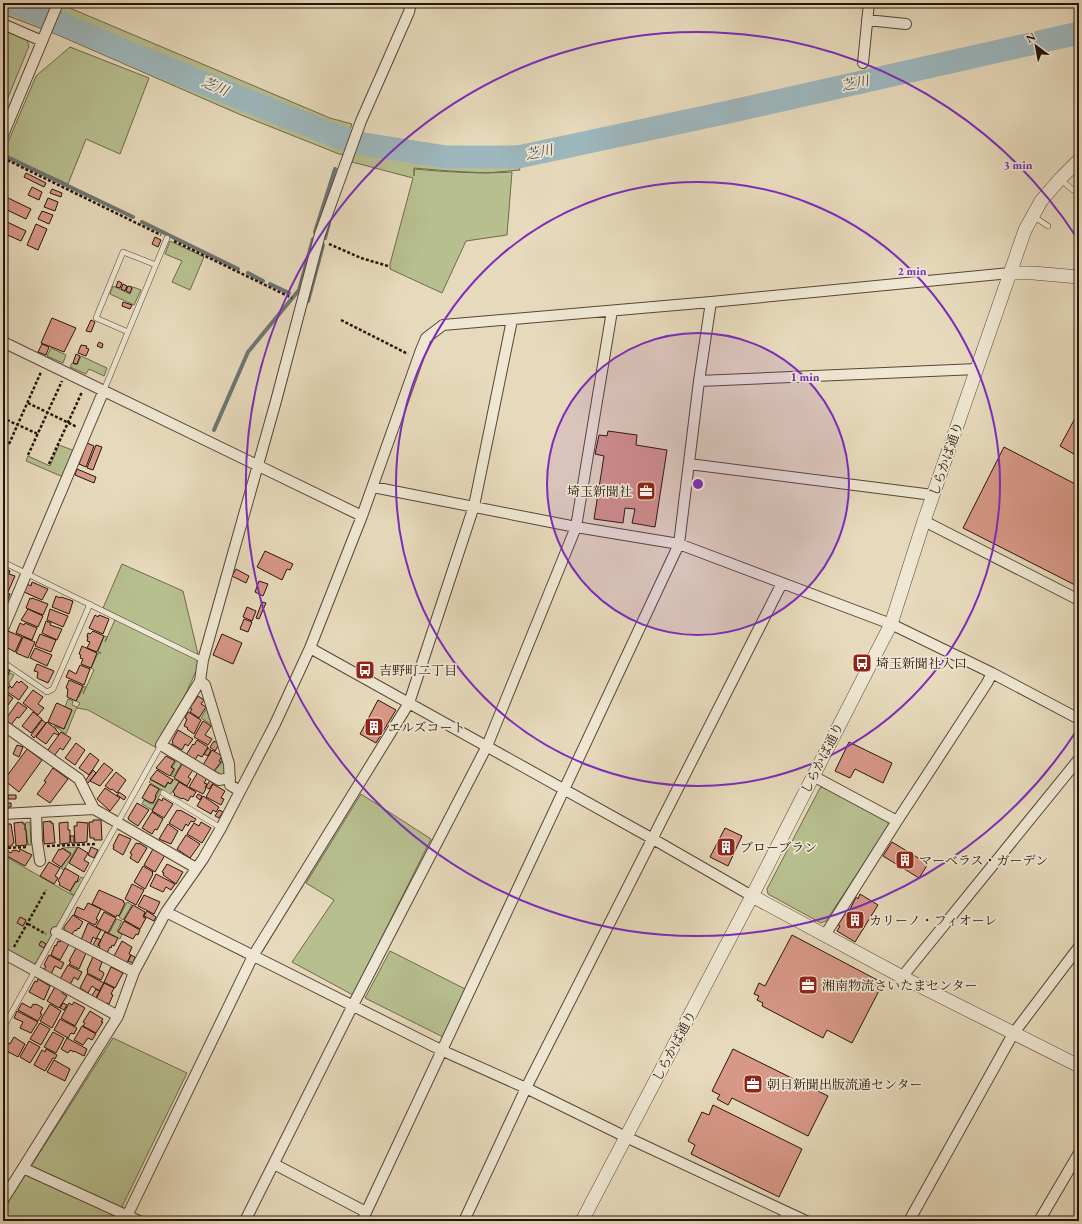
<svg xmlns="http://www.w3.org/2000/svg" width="1082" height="1224" font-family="'EB Garamond','Noto Serif JP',serif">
<rect width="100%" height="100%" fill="#e7dabc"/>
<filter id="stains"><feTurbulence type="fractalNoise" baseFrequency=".005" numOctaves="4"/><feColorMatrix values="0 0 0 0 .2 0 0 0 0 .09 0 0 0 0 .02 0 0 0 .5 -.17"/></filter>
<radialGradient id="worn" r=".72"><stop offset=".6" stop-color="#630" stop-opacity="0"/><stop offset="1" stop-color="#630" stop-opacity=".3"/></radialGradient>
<path fill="#b7bf8f" stroke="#6e6a4c" d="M3 3H8L338 139 372 149 410 156 443 160 490 163 517 160 520 170 487 173 449 171 414 168V176V169C447 172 479 174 512 172L507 235 466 241 442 293 390 269V264L413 178 352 162 353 156 339 154 241 115 58 35 3 14Z
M21 3H58L330 118 352 124 347 137 339 135 151 60Z
M3 30 27 40 29 46 3 110Z
M70 47 149 78 120 154 86 139 68 184 3 154 36 76Z
M170 241 204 257 190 290 172 282 182 261 165 254Z
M113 286 130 294 133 287 141 290 134 305 110 294Z
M51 348 66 355 63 363 47 356Z
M81 356 107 368 104 376 89 369 86 374 70 367 72 363 77 365Z
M59 445 75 451 63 477 26 461 28 456 50 466Z
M122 564 183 591 198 654 196 655 103 608Z
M115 620 124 623 198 660 199 665 186 693 155 747 88 710 77 708 80 703 76 701 78 697H79L84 686 86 687 83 694 94 670 91 668 98 653H101L98 652 104 636 107 637 105 642Z
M10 673 14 675 9 683 10 685 6 691 3 689V683Z
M68 699 73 701 72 705 77 707 66 734 54 726 64 729 72 710 65 707Z
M207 708 212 725 201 718Z
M223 757 225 772 221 775 215 771 222 762 221 761Z
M177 760 182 763 173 777 171 776 175 769 172 767Z
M174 779 179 782 170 795 149 782 151 780 165 788 168 783 171 784Z
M825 786 886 819 889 825 826 921 821 923 768 894 767 889 820 788Z
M160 789 162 791 152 810 142 804 144 800 151 804H153Z
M361 794 431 839 353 995 292 962 334 900 306 883Z
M30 822 31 845H28L25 823Z
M77 847 64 870 61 868 71 853 63 848Z
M3 855 74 896 35 964 31 966 3 950Z
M81 877 84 878 74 895 70 892 76 882H78Z
M127 902 132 905 123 920 119 917Z
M117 919 122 921 117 931 122 934 120 939 109 933Z
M390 951 467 990 443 1037 365 998Z
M113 1038 187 1073 117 1217 126 1221H3V1210Z"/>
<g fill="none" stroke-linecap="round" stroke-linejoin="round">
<path stroke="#6d7675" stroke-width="4" d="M3 155 133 217
M142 222 238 269
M315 232 335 169
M325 238 329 223
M248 273 263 281
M270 284 289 293
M308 301 323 245
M214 430 248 352 299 290 313 239"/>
<path stroke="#9db7bd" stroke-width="23" d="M14 3 139 57 338 137 364 144 446 157H518L724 113 1079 33"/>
</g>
<path fill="#d89888" stroke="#26140a" d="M26 173 46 183 44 187 24 177Z
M32 187 42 192 39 200 28 195Z
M52 189 62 193 61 197 50 193Z
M6 197 31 209 26 219 3 208V203Z
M48 198 58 202 55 211 44 207Z
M42 211 53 215 49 224 38 219Z
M3 220 26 231 21 241 3 233Z
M36 224 47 229 38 250 27 245Z
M155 237 161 240 158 247 152 244Z
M118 281 122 283 120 288 116 287Z
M123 284 127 286 125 291 121 289Z
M128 286 132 287 130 293 126 291Z
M123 302 132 305 130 309 122 306Z
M52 318 76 328 64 352 41 343Z
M91 320 95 322 91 332 86 331Z
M99 342 103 344 102 348 97 346Z
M42 344 49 347 46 355 38 352Z
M81 345 87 346 86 348 89 349 86 356 78 353Z
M76 354 80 356 77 364 73 363Z
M1079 411V457L1060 446Z
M608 431 637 435 636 445 667 450 655 527 632 523 635 509 625 508 623 523 594 519 604 456 595 454 599 435 607 436Z
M87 443 94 446 86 467 79 464Z
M96 445 102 447 93 470 87 468Z
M1004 447 1079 486V587L963 528Z
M77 469 96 477 94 483 75 475Z
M265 551 293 564 290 570 287 569 282 580 257 567Z
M5 569 10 571 9 574 15 576 8 592 3 590V573Z
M236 569 249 576 246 583 232 576Z
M259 581 268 584 263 596 255 592Z
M32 582 48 589 42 600 24 592 27 584 31 586Z
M3 591 10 594 5 606H3Z
M56 596 60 598 61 597 73 601 69 614 52 607Z
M30 598 32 599V598L48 604 43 615 26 608Z
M262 602 266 603 259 619 256 618Z
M247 607 256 611 252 621 243 617Z
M28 609 43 616 38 627 21 620Z
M50 609 68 616 63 627 47 620Z
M95 615 98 617 99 615 109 619 103 634 89 628Z
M244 619 252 622 248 632 240 629Z
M46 621 51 623 50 625 62 629 57 640 42 633Z
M20 623 24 625 25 623 37 628 32 640 16 633Z
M8 631 22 637 15 652 6 647 7 643 3 641Z
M93 631 104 636 97 652 87 648 90 642 87 641 88 637H87L88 633 90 634Z
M40 634 56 640 51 652 35 646Z
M222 634 242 643 233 664 213 655Z
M23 637 35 642 28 658 16 653Z
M82 646 97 653 91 668 81 664 83 659 80 658 81 655 79 654Z
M35 648 52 655 47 666 30 658Z
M37 664 54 671 48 683 37 678 38 672 34 671Z
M80 665 90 669 84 685 66 677 69 670 76 674Z
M3 666 10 671 3 682Z
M69 680 83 686 76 701 67 697 68 689 66 688Z
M17 681 19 683 21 681 28 687 19 700 6 691 10 686 12 688Z
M33 690 43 697 38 704 44 708 38 715 23 703Z
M3 691 13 698 3 712Z
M198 696 204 700 201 704 206 707 199 718 190 712 192 709 190 708Z
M378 700 396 710 376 743 360 734Z
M18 702 27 708 19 718 17 717 11 725 5 720Z
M57 703 72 710 64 729 48 722 56 704Z
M33 712 42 719 31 733 22 726Z
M188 712 201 720 194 734 187 729 188 728 184 726 187 719 185 718Z
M42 720 46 723 34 738 31 735Z
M203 721 211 726 205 735 212 739 208 745 194 737Z
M47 722 56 729V730L59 733 58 735 54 733 46 744 36 737Z
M178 730 193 739 188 746 185 744 182 750 172 744 173 742 172 741Z
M61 732 71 738 63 750 60 748 54 756 47 751Z
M197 740 208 747 202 757 198 755 195 760 186 755 193 744 194 745Z
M214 741 219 744 215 751 210 747Z
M849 742 892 763 883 783 855 769 850 778 835 771Z
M76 743 85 750 75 765 65 758Z
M17 745 23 747 19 757 13 754Z
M208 748 211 750 208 756 204 754Z
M27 749 42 760 19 792 4 780Z
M212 750 222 756 219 761 221 762 214 771 203 765Z
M90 753 99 760 89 775 79 768Z
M166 756 175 761 171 767 174 769 170 776 156 768Z
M104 763 113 770 100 786 90 781Z
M182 764 193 770 188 777 191 779 187 786 174 778Z
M53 768 68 779 50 803 37 794 46 782 44 781Z
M93 770 96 773 88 783 85 781Z
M157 770 173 780 170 784 168 782 165 787 150 779Z
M116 772 126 780 117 793 112 789 111 790 105 786Z
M198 772 207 778 204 783 207 784 205 788 206 789 203 794 189 787Z
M210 780 214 782 209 789 206 787Z
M179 782 196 792 193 797 191 796 188 801 183 798 182 799 174 795 175 794 173 792Z
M150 784 159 789 155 796 156 797 153 803 152 802 151 803 142 798Z
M213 784 225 791 221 798 224 799 221 805 206 797Z
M105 788 120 798 110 811 97 799Z
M119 792 126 797 124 800 117 795Z
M198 794 202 796 200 800 196 797Z
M8 795H16V799H8Z
M203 796 219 807 216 812 213 810 211 814 197 806Z
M163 798 173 804 164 818 152 811 159 799 162 801Z
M5 803H11V807H5Z
M137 803 149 810 138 826 129 820 128 818Z
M177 810 179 811 180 810 196 819 194 822 191 821 188 826 186 824 182 831 169 823Z
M219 810 223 812 219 818 215 816Z
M152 812 163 819 157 830 155 829 152 834 142 828Z
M93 820H101L102 840H94V838H90L89 822H93Z
M51 821V823H53L55 843 44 844 43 822Z
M23 822V824H25V830H26L27 845 16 846 14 823Z
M68 822V830H70V842L69 843 60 844 59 823Z
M77 822 88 823 87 842 75 843 74 826H77Z
M201 822 211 828 202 843 187 834 194 823 199 826Z
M5 824H11L14 843 12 844V846H3V829Z
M168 824 178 831 171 844 159 839Z
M725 828 742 836 728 866 710 857Z
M119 834 131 839 123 855 113 849 114 846H113Z
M186 835 200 844 190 858 177 849Z
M70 836H74V843H71Z
M892 842 928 864 919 878 883 856Z
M136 843 139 844V843L147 848 138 863 130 858 132 854 130 853Z
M78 847 88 853 84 860 89 863 84 872 69 863Z
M91 847 98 850 94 858 88 855Z
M62 848 71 854 61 867 52 861 59 849 61 850Z
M20 849 32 855 25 866 5 855 7 851 11 853 13 850 15 851 16 850 19 852Z
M153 849 165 855 155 872 144 865Z
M49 862 60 868 55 876 58 878 54 884 40 876Z
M167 864 183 872 176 884 163 875 164 873 162 872Z
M143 866 153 872 152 873 153 874 145 889 134 882Z
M65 868 79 876 77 882 76 881 70 891 59 885 60 883 58 881Z
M156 874 175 884 171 890 166 887 163 892 150 886Z
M132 884 144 890 136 905 125 899Z
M99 890 124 901 123 902 125 903 119 916 117 915 116 917 92 904Z
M860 894 878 905 855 942 837 931 840 926 838 925 845 914 847 916 856 897 858 899Z
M144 895 160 902 154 914 138 906Z
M88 903 101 909 96 919 98 920 95 925 74 915 77 907 84 910Z
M133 905 145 912 143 917 146 918 140 929 124 920Z
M147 911 156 917 154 921 144 916Z
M104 912 116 918 108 933 96 927Z
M73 915 83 922 79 929 78 928 76 931 75 930 72 934 64 930V927Z
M20 917 26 920 23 926 17 923Z
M124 921 140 930 138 935 136 934 133 939 118 932Z
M88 923 101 930 96 939 93 937 90 945 81 940Z
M105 932 118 938 114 946 112 945 111 948 110 947 107 953 99 948 100 946 98 945Z
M792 935 883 983 852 1043 827 1030 823 1038 762 1006 763 1003 757 1000 759 996 754 994 759 983 765 986Z
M97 938 101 940 97 948 92 946Z
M61 940 69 944 60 960 51 955 55 945 56 946 58 941 60 942Z
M41 941 46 944 44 948 39 945Z
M122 941 132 947 129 954 131 955 127 963 114 956Z
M76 948 86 953 79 969 69 964 71 962 69 961Z
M49 955 64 963 61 969 55 966 51 974 45 971 46 970 44 969 46 966 44 965Z
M131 955 135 957 133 963 128 961Z
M93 957 102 962 99 970 103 972 104 974 101 980 87 973 88 970H87Z
M68 965 82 972 78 980 74 977 70 985 60 979Z
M111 967 123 973 115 988 104 982Z
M87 974 104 983 99 991 92 986 88 993 80 988Z
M38 979 50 986 44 1000 29 992 35 981 37 982Z
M104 983 114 988 111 994 113 995 109 1004 107 1003 106 1005 96 999Z
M55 987 63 991 62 993 67 996 59 1008 47 1001Z
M96 989 100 991 95 999 91 997Z
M74 1002 85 1008 75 1026 61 1018 69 1003 72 1005Z
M22 1003 31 1008 33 1004 35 1005 36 1004 43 1008 40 1013 42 1014 38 1021 18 1010Z
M63 1003 67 1005 64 1010 60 1008Z
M50 1004 61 1011 52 1028 40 1021Z
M17 1011 38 1022 31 1033 20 1028 23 1022 14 1018Z
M90 1011 103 1019 101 1022H103L96 1033 83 1026 85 1023 83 1022Z
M60 1019 77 1028 74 1034 71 1033 68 1038 54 1030Z
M40 1023 50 1029 41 1045 30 1039Z
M82 1026 96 1034 92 1040 88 1038 83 1045 74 1040Z
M53 1032 64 1038 56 1053 44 1047Z
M14 1037 25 1044 18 1057 3 1049V1040L10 1044Z
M67 1038 87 1049 84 1056 74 1051V1052L70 1050 68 1053 61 1049Z
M29 1041 40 1047 30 1063 20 1057Z
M46 1049 57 1055 55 1059 53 1058 45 1071 34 1065 42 1050 45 1052Z
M733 1049 828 1096 808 1136 732 1098 728 1105 717 1099 720 1095 712 1091Z
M54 1060 70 1069 65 1081 47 1072Z
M713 1105 802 1149 779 1197 691 1154 695 1145 688 1141 702 1112 709 1115Z"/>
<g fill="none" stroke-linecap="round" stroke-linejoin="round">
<defs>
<path id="service" d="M1060 179 1073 190
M1033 216 1048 226
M128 332 96 318 123 252 156 265
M104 390 167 238
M3 562 203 660
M3 662 47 692 53 689 90 604
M163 793 221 828
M3 1028 161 745"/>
<path id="minor" d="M867 20 906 24
M3 24 42 41
M863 63 869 3
M3 135 58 3
M3 342 362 516
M699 381 977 369
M689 464 933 495
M373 487 576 527 679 544 891 624 992 673 1079 719
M924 521 1079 600
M3 629 104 390
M310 648 653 839 752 896
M200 681 205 685 229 764 230 785 240 791
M3 725 79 779 94 809
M813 776 897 821
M230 778 219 780 161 745 200 681 203 660 276 401 320 234 361 121 409 12 411 3
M36 812 37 841 40 861
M3 814 94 809 196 868
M166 912 441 1050 526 1088 626 1137 806 1221
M56 932 134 972
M825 935 897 821 987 683 992 673
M3 953 118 1016
M902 977 1079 759
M274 1164 366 1212
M23 1168 139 1221
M3 1200 118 1016 134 972 166 912 203 859 221 828 275 724 310 648 362 516 421 350 426 338 443 325 711 302 1010 273
M127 1216 253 956 409 703 474 506 512 320
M245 1221 353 1005 487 746 576 527 612 311
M362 1221 679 544 699 381 711 302
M464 1221 526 1088 782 583
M783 1221 787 1212
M909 1221 1013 1034 1079 947
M1039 1221 1079 1153"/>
<path id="tertiary" d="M1010 273H1033L1079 277
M752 896 908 980 1079 1066
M582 1221 752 896 891 624 924 521 1025 230 1041 201 1060 179 1079 160"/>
</defs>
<use href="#service" stroke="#564636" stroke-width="6"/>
<use href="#minor" stroke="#564636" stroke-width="12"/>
<use href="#tertiary" stroke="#564636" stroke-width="14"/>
<path stroke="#26140a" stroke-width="2.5" stroke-dasharray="3 2" stroke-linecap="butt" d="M3 158 161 235
M174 241 292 298
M329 244 361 258 388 266
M341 320 408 354
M28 403 77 427
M7 420 38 434
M9 444 41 372
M28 455 62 381
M49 464 82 392
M47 846 96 844
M3 848 28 847
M28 924 46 934
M14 947 46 890"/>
<use href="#service" stroke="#efe7d3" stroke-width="5"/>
<use href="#minor" stroke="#efe7d3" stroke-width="10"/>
<use href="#tertiary" stroke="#efe7d3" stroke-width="13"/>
</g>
<circle cx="698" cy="484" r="151" fill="#7b2cbf" fill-opacity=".12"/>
<g fill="none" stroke="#7b2cbf" stroke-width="2">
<circle cx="698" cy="484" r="151"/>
<circle cx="698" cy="484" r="302"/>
<path d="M1077 730A452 452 0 1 1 1077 238"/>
</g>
<defs>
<symbol id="office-square" viewBox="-11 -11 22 22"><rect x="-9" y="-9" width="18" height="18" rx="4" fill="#8f2418" stroke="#efe7d3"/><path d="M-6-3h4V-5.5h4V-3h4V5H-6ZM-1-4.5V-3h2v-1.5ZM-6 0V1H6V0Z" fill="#fff"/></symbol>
<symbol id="bus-square" viewBox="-11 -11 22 22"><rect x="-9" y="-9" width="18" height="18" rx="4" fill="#8f2418" stroke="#efe7d3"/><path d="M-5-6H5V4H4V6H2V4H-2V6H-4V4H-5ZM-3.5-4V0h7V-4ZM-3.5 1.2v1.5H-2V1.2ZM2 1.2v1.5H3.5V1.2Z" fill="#fff"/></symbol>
<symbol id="building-square" viewBox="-11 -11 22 22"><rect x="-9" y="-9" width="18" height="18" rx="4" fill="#8f2418" stroke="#efe7d3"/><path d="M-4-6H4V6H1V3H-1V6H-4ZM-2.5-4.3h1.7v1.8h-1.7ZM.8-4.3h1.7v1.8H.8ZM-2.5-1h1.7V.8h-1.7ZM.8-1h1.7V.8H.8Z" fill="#fff"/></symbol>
</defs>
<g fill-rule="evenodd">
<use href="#office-square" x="635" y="480" width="22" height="22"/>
<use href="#bus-square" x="851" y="652" width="22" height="22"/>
<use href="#bus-square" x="354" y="659" width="22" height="22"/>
<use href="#building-square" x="363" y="716" width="22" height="22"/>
<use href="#building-square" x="715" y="836" width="22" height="22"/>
<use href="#building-square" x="894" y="849" width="22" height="22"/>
<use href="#building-square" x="844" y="909" width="22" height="22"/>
<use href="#office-square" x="797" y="974" width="22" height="22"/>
<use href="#office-square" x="742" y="1073" width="22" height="22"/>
</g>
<g text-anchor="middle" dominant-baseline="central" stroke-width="3.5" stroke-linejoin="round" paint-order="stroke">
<g font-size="13" fill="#26140a" stroke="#efe7d3">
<text transform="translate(946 459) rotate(-71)">しらかば通り</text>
<text transform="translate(822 758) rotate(-63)">しらかば通り</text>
<text transform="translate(674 1046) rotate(-62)">しらかば通り</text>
</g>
<g font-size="13" fill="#26140a" stroke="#efe7d3" text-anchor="start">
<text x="632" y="491" text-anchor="end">埼玉新聞社</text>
<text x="876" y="663">埼玉新聞社入口</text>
<text x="379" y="670">吉野町二丁目</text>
<text x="388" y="727">エルズコート</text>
<text x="740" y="847">ブローブラン</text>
<text x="919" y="860">マーベラス・ガーデン</text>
<text x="869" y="920">カリーノ・フィオーレ</text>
<text x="822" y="985">湘南物流さいたまセンター</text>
<text x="767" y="1084">朝日新聞出版流通センター</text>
</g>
<g font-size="14" font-style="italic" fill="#504d49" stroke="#efe7d3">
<text transform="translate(855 83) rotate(-12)">芝川</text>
<text transform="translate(215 86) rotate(23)">芝川</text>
<text transform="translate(539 152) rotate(-12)">芝川</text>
</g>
</g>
<circle cx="698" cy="484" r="6" fill="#7b2cbf" stroke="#efe7d3" stroke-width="2"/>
<g font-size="12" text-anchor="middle" font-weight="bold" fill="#7b2cbf" stroke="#efe7d3" stroke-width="3.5" stroke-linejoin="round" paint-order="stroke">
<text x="1018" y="169">3 min</text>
<text x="912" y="275">2 min</text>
<text x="805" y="381">1 min</text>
</g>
<rect width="1082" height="1224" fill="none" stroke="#e7dabc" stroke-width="16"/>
<rect x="4" y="4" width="1074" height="1216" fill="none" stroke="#26140a" stroke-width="2"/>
<rect x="8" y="8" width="1066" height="1208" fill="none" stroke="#26140a"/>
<g transform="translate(1036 46) rotate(328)" stroke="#efe7d3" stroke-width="3" paint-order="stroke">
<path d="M0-3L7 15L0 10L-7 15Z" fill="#26140a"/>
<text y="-6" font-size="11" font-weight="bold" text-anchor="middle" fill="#26140a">N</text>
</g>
<rect width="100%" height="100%" filter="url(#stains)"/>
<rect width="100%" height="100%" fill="url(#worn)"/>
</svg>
